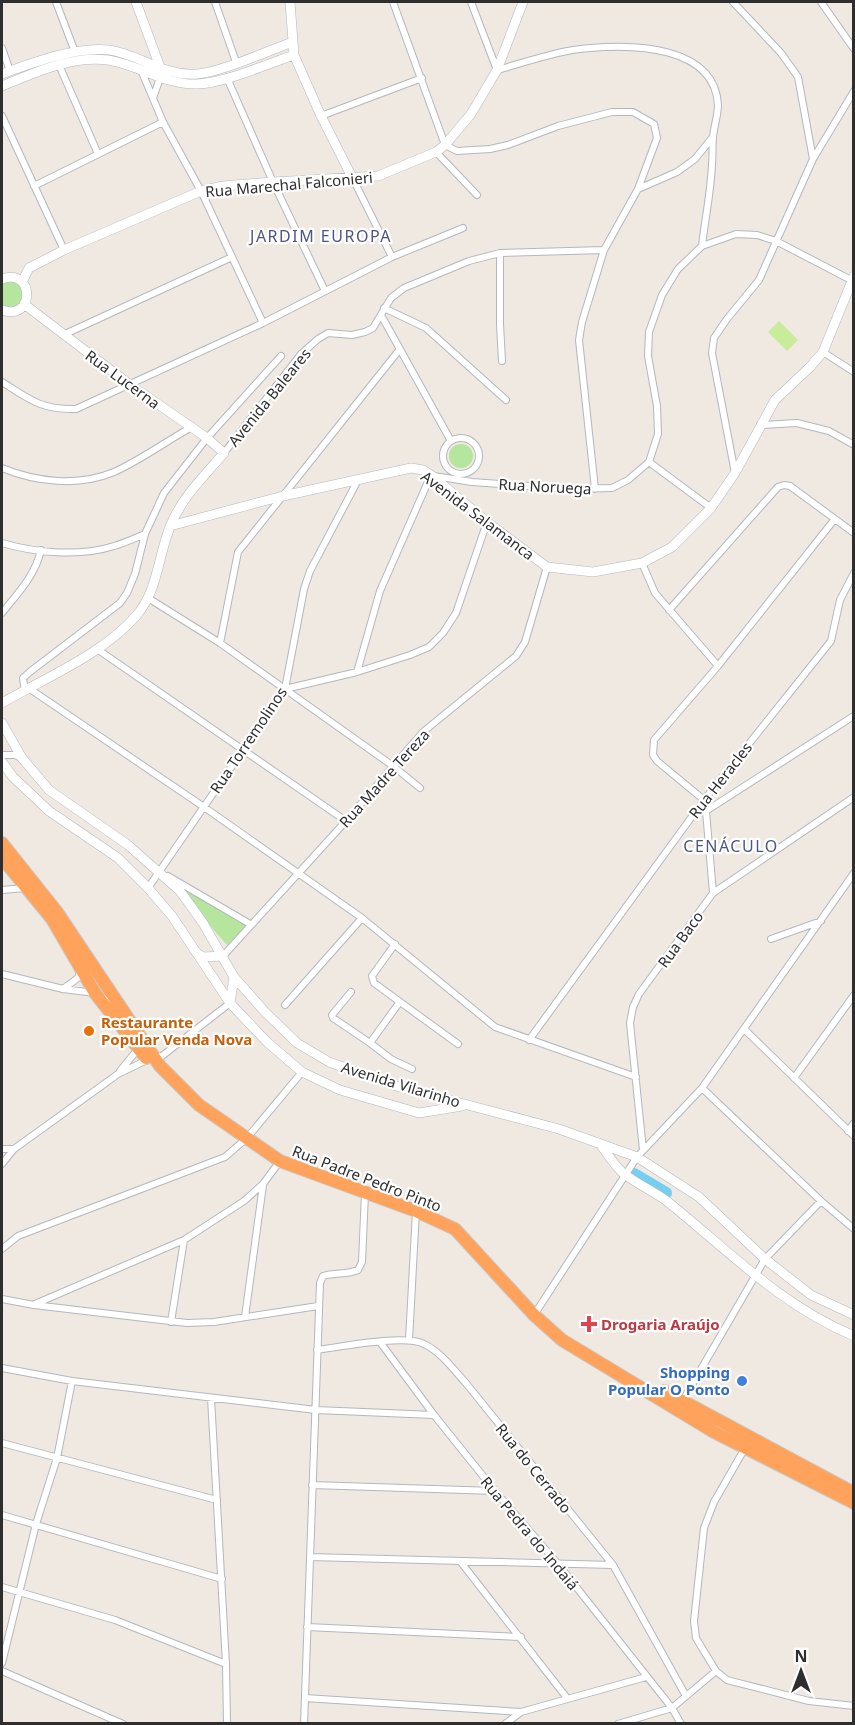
<svg xmlns="http://www.w3.org/2000/svg" width="855" height="1725" font-family="'Noto Sans',sans-serif">
<rect width="100%" height="100%" fill="#efe9e1"/>
<path fill="#b6e59e" d="M15 280 24 290 19 308H2V281Z
M449 456a12 12 0 1 1 24 0a12 12 0 1 1-24 0Z
M167 877 247 925 227 945Z"/>
<path fill="#c9ec9a" d="M779 321 798 340 787 351 768 332Z"/>
<g fill="none" stroke-linecap="round" stroke-linejoin="round">
<path stroke="#75cff0" stroke-width="12" d="M634 1174 666 1193"/>
<defs>
<path id="street" d="M56 2 75 52
M215 2 236 62
M393 2 445 145 457 151 490 149 508 145 558 126 612 112H633L654 124 657 138 638 189 604 250 582 322 579 340 595 489
M471 2 497 70C527 62 559 50 590 48 634 44 715 46 718 105 718 115 714 126 713 137 712 146 713 155 712 164 711 191 705 219 702 246
M733 2 781 53 798 77 813 159
M821 2 854 49
M2 48 10 71
M59 65 98 154
M141 70 163 122 201 191 263 323
M227 78 273 182 325 291
M153 98 160 78
M2 116 64 250
M321 116 422 78
M436 152 477 195
M352 177 392 257
M34 186 163 122
M638 189 677 172 695 159 712 138
M500 253V324L502 361
M384 308 426 328 506 400
M381 315 451 441
M63 335 232 257
M823 352 854 372
M281 356 207 438 164 493 145 534 135 574 127 593 120 603 31 671 23 678 24 685 204 807 362 918 495 1027 636 1077
M2 382C29 399 41 410 76 409L263 323 392 257 463 228
M760 425 797 423 829 431 854 445
M443 456a18 18 0 1 1 36 0a18 18 0 1 1-36 0Z
M224 453 301 354 318 339 328 333 352 335 365 332 373 328 391 298 404 288 469 261 500 253 604 250
M649 462 711 508
M2 468C36 482 78 487 114 472 137 462 167 441 190 428
M735 473 712 353 714 338 727 319 759 280 813 159 854 91
M434 476 472 482 569 489 612 488 628 480 649 462 658 434 657 406 648 356 649 332 662 295 678 269 702 246 736 234 757 235 776 241 851 280
M2 543C36 553 80 557 114 546 125 543 135 538 145 534
M642 563 655 593 718 666
M148 598 220 643 393 766 420 788
M669 610 778 487 784 485 790 486 854 533
M2 613C18 593 35 576 41 550
M220 643 238 552 400 349
M97 649 346 821
M357 672 380 591 431 475
M285 689 357 672 410 655 429 647 443 633 456 613 487 522
M2 755H15L21 758
M704 800 657 761 653 755 654 740 718 666 834 520
M706 811 852 717
M706 811 713 893
M168 876 250 924
M148 888 285 689 304 589 310 571 358 480
M2 890 25 888
M771 939 821 921
M395 944 372 976 374 983 458 1044
M223 956 346 821 423 732 516 656 525 642 547 567
M2 974 63 989 95 993 115 1005
M63 989 78 978 81 970
M351 992 332 1015 333 1018 370 1043 399 1003
M285 1005 362 918
M744 1029 854 1136
M529 1040 704 800 831 641 840 600 854 573
M370 1043 391 1059 412 1069
M120 1071 138 1049
M794 1078 854 995
M702 1088 821 1201 854 1229
M848 1131 854 1123
M2 1149H14
M643 1150 630 1023 633 1007 639 994 713 893 854 797
M2 1164 14 1149 118 1074 147 1060 162 1056 230 1003
M2 1249 18 1236 225 1157 247 1138 302 1072
M2 1299 34 1305 187 1323 214 1322 318 1306
M35 1304 184 1240 244 1201 263 1184 280 1161
M534 1315 637 1157 702 1088 854 873
M245 1317 263 1185
M171 1322 184 1240
M409 1340 416 1211
M380 1342 434 1415 495 1491 558 1564 672 1708 681 1724
M317 1350C340 1347 405 1334 424 1344 441 1352 453 1369 465 1382L613 1565 686 1696
M2 1368 72 1381 316 1410 434 1415
M211 1398 226 1664 227 1724
M682 1402 765 1259 821 1201
M2 1443 217 1500
M745 1448 714 1502 704 1528 694 1621 696 1638 716 1671 727 1680 809 1701 854 1706
M312 1485 495 1491
M2 1515 222 1579
M310 1557 613 1565
M460 1561 567 1698
M2 1587 115 1620 226 1664
M307 1627 521 1637
M2 1663 36 1524 57 1458 72 1381
M2 1671 123 1724
M305 1698 521 1712
M304 1724 320 1283 323 1276C335 1272 347 1275 358 1270L362 1262 365 1193
M505 1724 521 1712 646 1677
M618 1724 672 1708 716 1671"/>
<path id="secondary" d="M136 2 160 67
M290 2 294 55 321 116 352 177
M2 74C32 63 77 46 109 50 139 54 165 77 197 74 222 72 267 51 293 42
M2 86C34 73 72 55 108 60 140 65 164 85 197 84 225 83 267 64 294 55
M2 279C35 267 35 322 2 310
M22 282 29 268 64 250 201 191 223 186 273 182 378 176 436 152 445 145 471 114 497 70 523 2
M170 526 283 496 411 468 423 470 431 475 487 522 547 567 593 572 642 563 672 547 711 508 735 473 775 400 810 367 823 352 854 276
M2 703C45 678 103 654 136 616 158 591 158 556 170 527 181 498 205 475 224 453L207 438 129 384 24 304
M2 723 22 758 49 790 128 845 180 891 203 923 234 977 265 1012 297 1043 329 1062 396 1086 559 1129 637 1157 699 1197 765 1259 811 1295 854 1315
M2 762 13 777 49 811 118 858 148 888 172 916 230 1003 267 1042 302 1072 340 1090 419 1113 462 1106
M197 953 203 957 223 956
M230 1003 234 977
M599 1143C607 1152 613 1164 622 1172 636 1184 654 1191 668 1202 729 1251 780 1305 854 1336"/>
<path id="highway" d="M2 843 57 912 160 1066 199 1105 280 1161 416 1211 455 1229 534 1315 562 1340 714 1432 854 1503
M2 858 52 919 95 993 146 1058
M664 1391 854 1493"/>
</defs>
<use href="#street" stroke="#b4b7c1" stroke-width="8"/>
<use href="#secondary" stroke="#b4b7c1" stroke-width="10"/>
<use href="#highway" stroke="#c9c9c9" stroke-width="14"/>
<use href="#street" stroke="#fff" stroke-width="6"/>
<use href="#secondary" stroke="#fff" stroke-width="9"/>
<use href="#highway" stroke="#ffa35c" stroke-width="12"/>
</g>
<circle fill="#e8710a" stroke="#fff" stroke-width="2" cx="89" cy="1031" r="6"/>
<path fill="#e0444e" stroke="#fff" stroke-width="2" d="M586 1315h6v6h6v6h-6v6h-6v-6h-6v-6h6z"/>
<circle fill="#3f7fe0" stroke="#fff" stroke-width="2" cx="742" cy="1381" r="6"/>
<g text-anchor="middle" dominant-baseline="central" stroke-width="4.5" stroke-linejoin="round" paint-order="stroke">
<g font-size="15" fill="#2e2e2e" stroke="#fff">
<text transform="translate(289 184) rotate(-5)">Rua Marechal Falconieri</text>
<text transform="translate(123 379) rotate(36)">Rua Lucerna</text>
<text transform="translate(269 397) rotate(-51)">Avenida Baleares</text>
<text transform="translate(545 486) rotate(3)">Rua Noruega</text>
<text transform="translate(478 515) rotate(37)">Avenida Salamanca</text>
<text transform="translate(248 740) rotate(-56)">Rua Torremolinos</text>
<text transform="translate(384 778) rotate(-48)">Rua Madre Tereza</text>
<text transform="translate(720 780) rotate(-52)">Rua Heracles</text>
<text transform="translate(680 939) rotate(-54)">Rua Baco</text>
<text transform="translate(401 1084) rotate(17)">Avenida Vilarinho</text>
<text transform="translate(367 1178) rotate(21)">Rua Padre Pedro Pinto</text>
<text transform="translate(534 1468) rotate(51)">Rua do Cerrado</text>
<text transform="translate(530 1533) rotate(50)">Rua Pedra do Indaiá</text>
</g>
<g font-size="15" font-weight="bold" fill="#c56008" stroke="#fff" text-anchor="start">
<text x="101" y="1022">Restaurante<tspan x="101" dy="17">Popular Venda Nova</tspan></text>
</g>
<g font-size="15" font-weight="bold" fill="#be3a42" stroke="#fff" text-anchor="start">
<text x="601" y="1324">Drogaria Araújo</text>
</g>
<g font-size="15" font-weight="bold" fill="#366cbe" stroke="#fff" text-anchor="end">
<text x="730" y="1372">Shopping<tspan x="730" dy="17">Popular O Ponto</tspan></text>
</g>
<g font-size="16" letter-spacing="1.5" fill="#4d5680" stroke="#fff">
<text x="321" y="236">JARDIM EUROPA</text>
<text x="731" y="846">CENÁCULO</text>
</g>
</g>
<rect width="855" height="1725" fill="none" stroke="#2e2e2e" stroke-width="6"/>
<g transform="translate(801 1671)" stroke="#ffffff" stroke-width="4.5" paint-order="stroke">
<path d="M0-4.5L10 22L0 15L-10 22Z" fill="#2e2e2e"/>
<text y="-9" font-size="16" font-weight="bold" text-anchor="middle" fill="#2e2e2e">N</text>
</g>
</svg>
